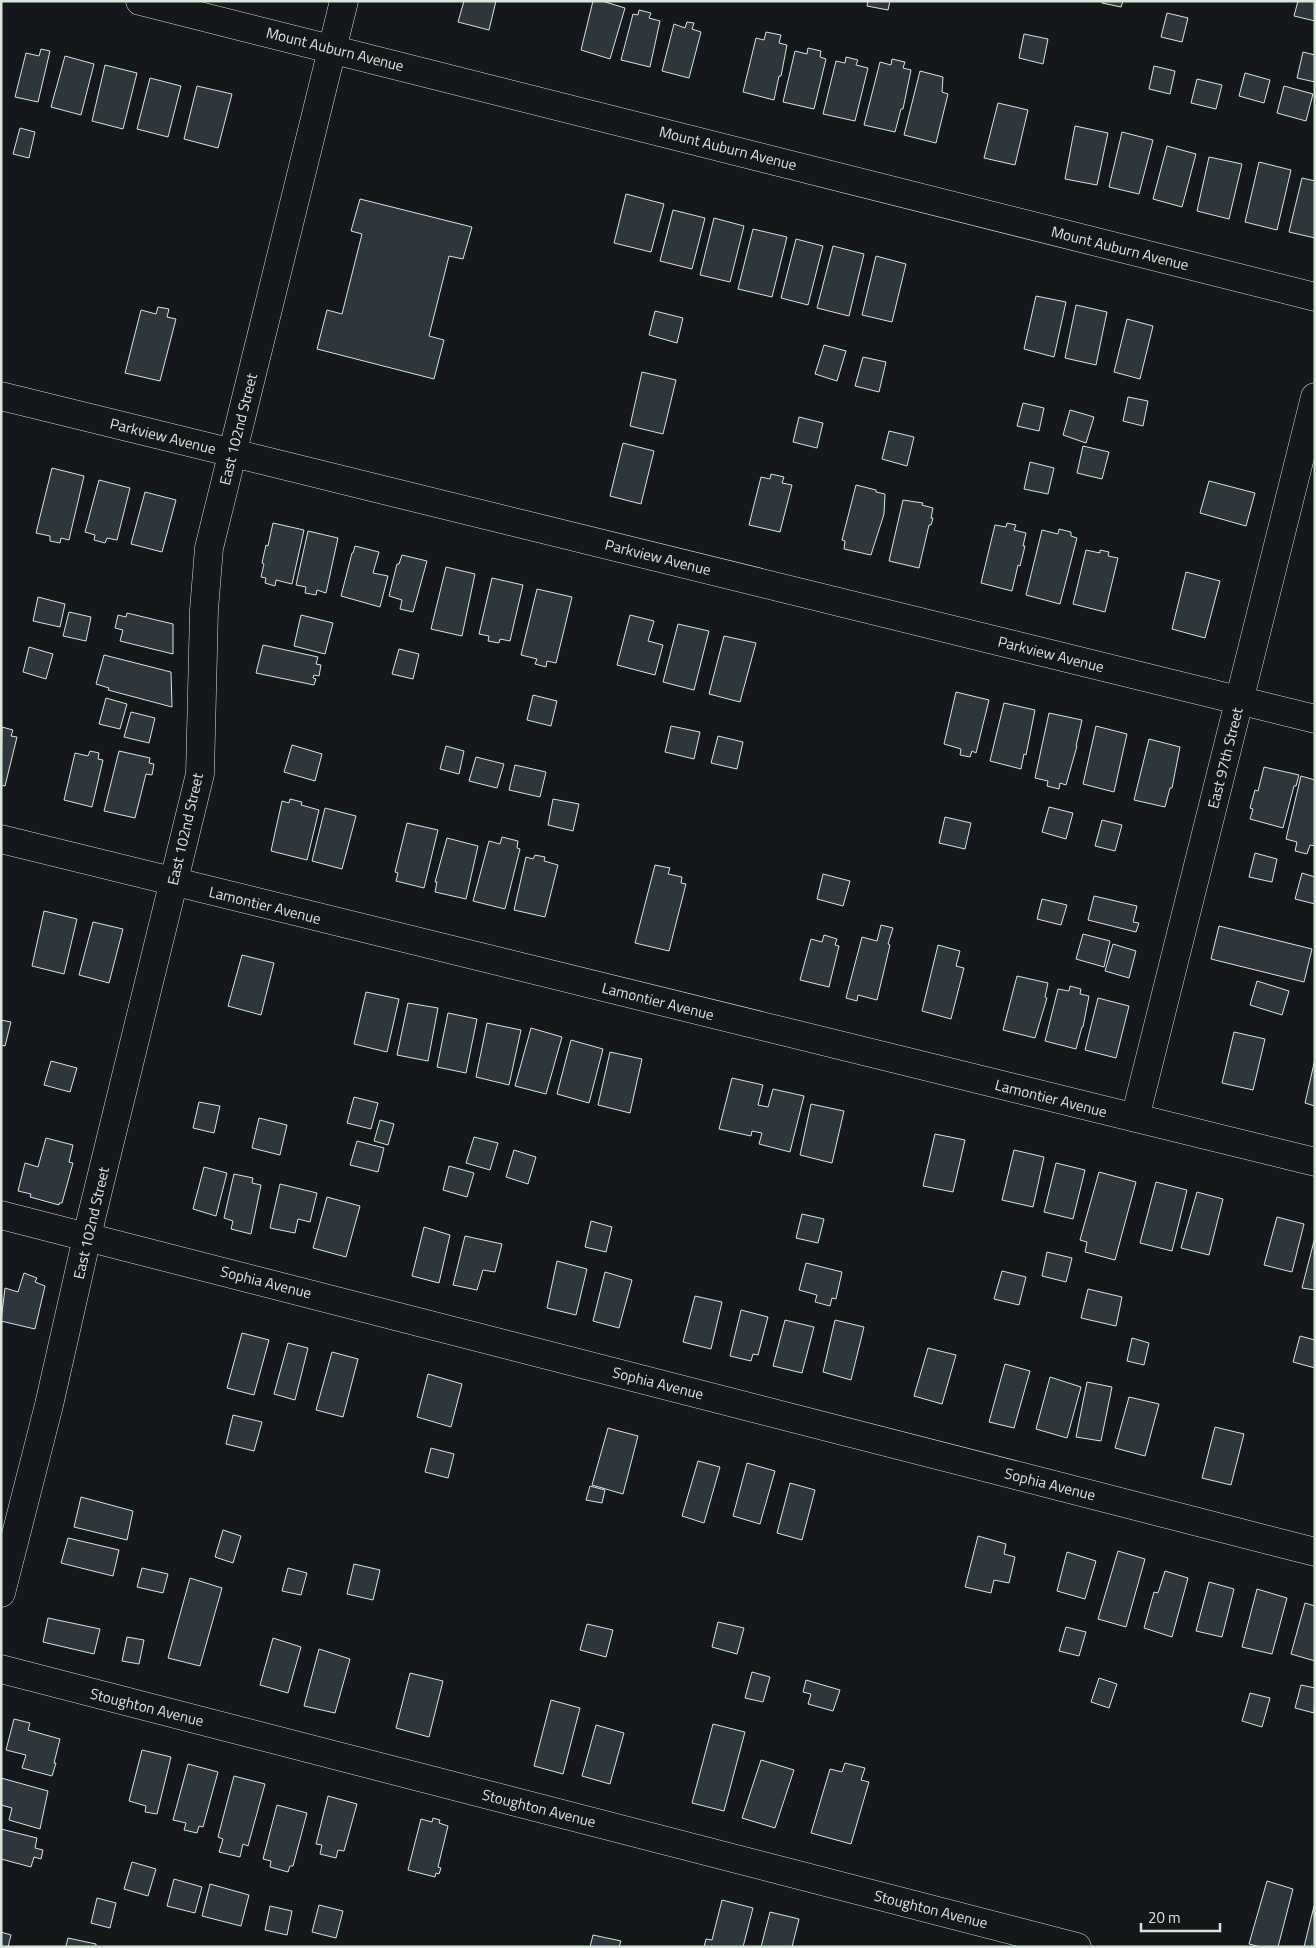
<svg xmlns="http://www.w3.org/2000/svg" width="1316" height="1948" font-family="'Titillium Web',sans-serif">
<rect width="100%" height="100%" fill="#14181c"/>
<path fill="#2c363c" stroke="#d8e6dc" d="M464 1H496L489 30 458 22Z
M593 1H602L625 8 610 59 581 50Z
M868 1H890L888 10 867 6Z
M1102 1H1123L1121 7 1102 3Z
M1298 1H1315V21L1294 16Z
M639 10 651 13 649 18 660 21 650 67 621 60 633 14 638 15Z
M1167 13 1188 18 1182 42 1161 37Z
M687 22 694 23 692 29 701 32 689 78 662 71 674 24 685 28Z
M766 32 781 35 779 43 787 45 781 76H779L774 100 743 92 756 38 764 40Z
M1024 34 1048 39 1043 64 1019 58Z
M808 48 821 51 820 57 826 59 814 109 783 102 795 51 807 54Z
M41 49 50 51 38 102 15 97 26 53 39 56Z
M1303 52 1315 55V82L1297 78Z
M65 56 94 64 81 115 51 107Z
M846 57 858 60 856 65 868 68 855 121 823 114 836 61 845 63Z
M892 59 905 62 903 68 911 70 903 109H901L895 132 864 125 880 62 891 65Z
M105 65 137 73 123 129 92 121Z
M1154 66 1175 71 1170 94 1149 89Z
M920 71 943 77 942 92 948 94 936 143 904 135Z
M1245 73 1270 80 1264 103 1239 96Z
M150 78 181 86 168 137 137 129Z
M1197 79 1222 85 1216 109 1191 103Z
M197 86 232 94 218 148 184 139Z
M1284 86 1313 94 1306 121 1277 113Z
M998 103 1028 110 1015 165 984 158Z
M1075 126 1108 133 1097 185 1065 179Z
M20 128 35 132 29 158 13 154Z
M1122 132 1153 140 1139 194 1109 187Z
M1167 146 1196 154 1182 207 1153 199Z
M1209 157 1242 164 1229 219 1197 211Z
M1259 162 1291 170 1277 230 1245 222Z
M1302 178 1315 181V238L1289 232Z
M626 194 664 204 651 252 614 243Z
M360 199 472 227 463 259 449 256 429 336 444 340 434 379 317 349 327 310 342 314 362 234 351 231Z
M673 210 705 218 692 269 660 261Z
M714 218 744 226 730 282 700 275Z
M753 229 787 237 772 297 738 289Z
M796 239 823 246 808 305 781 298Z
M833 246 864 254 849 316 817 308Z
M876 256 906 264 892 322 862 315Z
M1036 296 1066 302 1054 357 1024 349Z
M1076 305 1107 312 1096 365 1065 358Z
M158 307 169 309 167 317 176 319 160 381 125 373 141 310 156 314Z
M655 311 683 318 677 343 649 335Z
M1127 319 1153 326 1140 379 1114 372Z
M824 345 846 351 837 381 815 374Z
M863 357 886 362 879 392 855 386Z
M642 372 676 380 663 434 630 426Z
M1128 397 1148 401 1143 426 1123 421Z
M1023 403 1044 408 1039 431 1017 426Z
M1070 410 1094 417 1086 443 1063 435Z
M799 417 823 423 817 448 793 442Z
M889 431 914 437 907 466 882 459Z
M623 443 654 451 641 504 610 496Z
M1083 446 1109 452 1102 479 1077 473Z
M1030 462 1054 468 1048 494 1024 489Z
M52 468 84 476 69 540 61 538 60 543 50 541V536L36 533Z
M771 474 784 477 782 483 792 485 780 532 749 525 761 477 770 479Z
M99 480 130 488 117 540 107 538 105 543 94 540 95 535 85 532Z
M1209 481 1255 493 1246 526 1200 513Z
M856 485 876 490V492L885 494 884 514 871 555 844 549 845 541 842 540Z
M145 492 176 500 162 552 131 544Z
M903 500 923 503 922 505 933 508 931 518H933L931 525H929L919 568 889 561Z
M273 523 304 530 292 584 276 580 275 586 265 583 266 578 261 577 264 564 262 563 266 545 268 546Z
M1007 523 1016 525 1014 530 1026 533 1023 546H1025L1020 566 1018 565 1012 591 981 583 995 525 1006 527Z
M1059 529 1071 532V536L1077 538 1060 604 1026 595 1042 530 1058 534Z
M308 531 338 538 326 593 317 590 316 595 305 593 306 587 296 585Z
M355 546 379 552 373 573 388 576 380 607 341 596 352 553H353Z
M1086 550 1100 553V550L1109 552 1108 556 1118 558 1105 612 1073 604Z
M402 555 427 561 413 612 400 609 402 600 389 596 397 564H399Z
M446 567 475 574 462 636 431 629Z
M1186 572 1220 581 1205 638 1172 629Z
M492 578 523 585 510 641 500 639 499 643 488 641 489 636 479 634Z
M537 589 572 597 556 663 547 661 546 667 535 664 537 659 521 655Z
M38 597 65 604 60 627 33 621Z
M69 612 91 617 86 641 63 636Z
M127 613 173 624V654L120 641 123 630 115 628 118 615 126 617Z
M301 615 333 623 325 654 294 646Z
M630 615 654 621 648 641 663 645 655 675 617 665Z
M678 624 709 631 694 690 663 682Z
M724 636 756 643 740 702 709 694Z
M263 645 318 657 316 664 321 665 319 676 314 675 313 678 316 679 314 685 256 673Z
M29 647 53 654 46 679 23 672Z
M399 649 419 654 413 679 392 674Z
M104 655 171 672 172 707 108 690 109 688 96 684Z
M956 692 989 700 976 753 972 751 970 757 960 755 961 749 944 744Z
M533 695 557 701 551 726 527 720Z
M106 698 127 704 120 729 99 724Z
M1004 703 1035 710 1026 755 1024 754 1021 769 990 761Z
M131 712 155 718 149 743 124 737Z
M1049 713 1082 720 1076 746H1077L1066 785 1060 783 1059 789 1047 786 1048 781 1035 778Z
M671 726 700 732 694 759 665 752Z
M1096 726 1127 734 1114 792 1083 784Z
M2 727 13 730 11 736 17 737 5 786 1 785Z
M718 736 743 742 737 769 711 763Z
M1149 739 1180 747 1172 788H1170L1165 807 1134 800Z
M292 745 322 754 315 781 284 772Z
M446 746 464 751 459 774 440 769Z
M90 751 99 753 98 759 103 760 92 807 64 800 75 753 88 756Z
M119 751 150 758 149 763 154 764 152 775 146 774 135 818 104 811Z
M476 757 504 764 497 788 469 781Z
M515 765 546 772 540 797 509 790Z
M1264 767 1299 775 1296 786H1294L1283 828 1250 819 1253 809 1250 808 1255 790 1258 791Z
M1301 776 1315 780V846L1310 845 1307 854 1295 851 1297 842 1286 839Z
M290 799 302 802 301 805 319 810 307 860 271 851 282 801 289 803Z
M553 799 579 804 573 831 548 825Z
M1049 807 1073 813 1066 839 1042 832Z
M325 808 356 816 342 869 312 861Z
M945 817 971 823 965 849 939 843Z
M1102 820 1122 825 1115 851 1095 846Z
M407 823 438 830 424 888 396 881 398 873 395 872Z
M502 837 518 841 517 848 520 849 505 909 473 901 489 841 500 844Z
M447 838 478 846 466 899 435 892 437 882H435Z
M1255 853 1277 859 1272 882 1249 877Z
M535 855 545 857 544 861 558 865 545 917 514 910 526 857 533 859Z
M655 865 670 868 668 874 682 877 681 883 686 884 669 951 635 943Z
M1302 873 1315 877V904L1295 899Z
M823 874 850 881 843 906 817 899Z
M1094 896 1137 906 1133 922 1139 923 1136 932 1088 920Z
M1042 899 1067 905 1061 925 1037 919Z
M44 911 77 919 64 974 32 966Z
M93 922 123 929 109 983 79 975Z
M881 925 893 928 888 944 890 945 877 1000 858 995 857 1001 846 998 862 937 877 941Z
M1219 926 1312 949 1304 982 1211 959Z
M1083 934 1110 941 1104 967 1076 959Z
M824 935 837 939 835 945 839 946 829 987 800 980 811 939 822 942Z
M1113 944 1136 951 1129 978 1105 971Z
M938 945 960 951 956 966 964 968 951 1019 922 1011Z
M242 955 274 963 261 1015 228 1006Z
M1017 976 1048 983 1045 997 1047 998 1035 1038 1003 1030Z
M1257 981 1289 991 1282 1015 1250 1005Z
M1070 986 1081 989 1080 994 1089 996 1083 1027H1082L1076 1049 1045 1041 1058 989 1069 991Z
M366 992 399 999 387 1052 354 1044Z
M1098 998 1129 1006 1116 1058 1085 1050Z
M408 1003 438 1008 428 1061 397 1055Z
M448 1013 477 1019 466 1073 437 1067Z
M1 1020 11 1022 5 1046 1 1045Z
M487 1023 521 1030 509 1085 476 1077Z
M531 1028 562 1037 546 1094 515 1086Z
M1234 1032 1265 1039 1253 1090 1222 1083Z
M571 1040 603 1049 589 1103 557 1094Z
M610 1052 642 1059 630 1113 598 1105Z
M1315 1059V1106L1305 1103Z
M51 1061 77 1068 70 1092 44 1085Z
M732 1078 763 1085 758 1105 768 1107 773 1089 804 1096 790 1152 759 1144 762 1133 752 1131 751 1136 719 1129Z
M354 1097 378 1103 371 1129 347 1123Z
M199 1102 220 1106 214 1133 193 1128Z
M811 1104 844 1111 832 1163 800 1155Z
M259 1118 287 1125 280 1155 252 1148Z
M380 1120 394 1124 388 1145 374 1141Z
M935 1134 965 1140 953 1192 923 1186Z
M474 1137 498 1143 490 1170 466 1163Z
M46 1138 73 1145 69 1162 73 1163 62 1203H59V1205L30 1197 31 1194 18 1191 25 1163 38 1167Z
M357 1141 384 1148 378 1172 350 1165Z
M514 1150 536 1157 528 1184 506 1177Z
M1014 1150 1044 1157 1033 1207 1002 1200Z
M1056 1163 1085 1170 1073 1219 1044 1212Z
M449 1166 474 1173 467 1197 443 1190Z
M204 1167 227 1173 216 1216 193 1209Z
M1099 1172 1136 1182 1115 1260 1085 1252 1087 1242 1080 1240Z
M234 1174 253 1178 252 1183 261 1185 251 1234 231 1229 233 1221 224 1218Z
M1156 1182 1187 1190 1172 1251 1140 1243Z
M280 1184 317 1193 310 1222 298 1219 295 1233 270 1228Z
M1197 1192 1223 1199 1209 1255 1181 1248Z
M327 1197 360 1206 346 1257 313 1248Z
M802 1214 824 1219 818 1243 796 1238Z
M1277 1217 1304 1224 1292 1272 1264 1265Z
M591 1221 612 1227 606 1252 585 1247Z
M424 1227 450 1235 439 1283 412 1276Z
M465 1236 502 1244 495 1272 483 1270 477 1290 453 1285Z
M1315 1237V1290L1302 1288Z
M1047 1252 1072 1258 1066 1282 1042 1276Z
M557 1261 587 1269 576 1315 547 1308Z
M806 1263 842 1272 836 1299 832 1298 830 1306 815 1302 817 1295 799 1290Z
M1002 1271 1026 1277 1019 1305 994 1299Z
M605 1272 632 1280 619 1328 593 1321Z
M24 1273 37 1278 35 1282 45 1286 35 1329 1 1321 5 1288 18 1292Z
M1088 1289 1122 1297 1116 1326 1081 1318Z
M695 1296 722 1302 711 1349 683 1342Z
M741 1310 768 1317 758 1355 753 1354 751 1361 730 1356Z
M785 1320 814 1327 802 1373 773 1366Z
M835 1320 864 1327 851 1380 823 1372Z
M242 1333 269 1340 254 1395 227 1388Z
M1300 1336 1315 1340V1368L1293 1362Z
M1132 1338 1149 1343 1144 1365 1127 1361Z
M288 1343 308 1348 295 1400 274 1394Z
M928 1348 956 1355 942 1404 914 1396Z
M332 1352 358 1359 343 1417 316 1410Z
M1005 1364 1030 1371 1014 1428 989 1422Z
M428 1374 462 1384 451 1427 417 1417Z
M1050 1377 1081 1387 1067 1438 1036 1429Z
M1087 1382 1112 1387 1101 1441 1076 1437Z
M1129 1397 1159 1404 1145 1456 1115 1448Z
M233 1415 262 1422 254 1451 226 1444Z
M1215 1427 1244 1434 1231 1485 1202 1478Z
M608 1428 638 1436 623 1494 592 1485Z
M431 1448 454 1454 448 1478 425 1472Z
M698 1461 720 1467 704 1523 682 1516Z
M747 1463 775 1471 760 1524 733 1516Z
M790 1483 815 1490 802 1540 777 1533Z
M590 1486 605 1490 602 1503 586 1500Z
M81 1497 133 1511 127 1540 74 1527Z
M223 1530 241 1536 233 1563 215 1557Z
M978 1536 1006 1544 1004 1554 1015 1557 1009 1583 994 1580 991 1593 965 1587Z
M68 1538 119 1550 113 1576 61 1563Z
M1118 1551 1145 1559 1126 1627 1098 1619Z
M1067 1552 1096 1561 1085 1599 1057 1591Z
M354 1564 380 1570 373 1600 347 1594Z
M142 1568 168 1574 163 1593 137 1587Z
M288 1568 307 1573 301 1595 282 1591Z
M1165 1571 1188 1578 1172 1637 1144 1628 1154 1592 1158 1593Z
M190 1578 222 1588 200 1666 168 1658Z
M1209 1582 1234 1589 1222 1637 1196 1631Z
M1257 1589 1287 1598 1272 1654 1242 1647Z
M1305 1603 1315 1606V1661L1291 1654Z
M48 1618 100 1629 94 1654 43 1642Z
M718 1622 744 1628 737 1654 712 1647Z
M587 1624 613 1630 606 1657 580 1650Z
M1066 1627 1086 1632 1079 1656 1059 1651Z
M127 1637 144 1640 139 1664 122 1661Z
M273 1638 301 1647 288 1693 260 1685Z
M319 1649 350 1659 335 1713 304 1706Z
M752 1672 770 1677 763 1702 745 1698Z
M410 1673 443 1681 429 1737 396 1728Z
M1099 1678 1117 1684 1109 1708 1091 1702Z
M806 1680 840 1690 833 1711 808 1704 811 1694 803 1692Z
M1301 1685 1315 1688 1314 1713 1295 1708Z
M1250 1693 1270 1698 1262 1727 1242 1721Z
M551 1700 580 1708 563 1774 534 1766Z
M14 1719 30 1723 28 1730 60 1739 54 1763H56L52 1776 22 1768 26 1755 6 1750Z
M713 1724 745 1732 724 1811 692 1803Z
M596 1725 624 1733 610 1784 582 1776Z
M142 1750 171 1757 157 1814 145 1812 146 1806 129 1801Z
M761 1760 794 1770 775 1828 742 1818Z
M845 1763 865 1768 861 1780 869 1782 851 1844 811 1833 830 1769 842 1772Z
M188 1764 218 1772 203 1827 199 1826 197 1833 184 1830 186 1823 173 1820Z
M234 1776 265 1784 248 1846 243 1844 240 1857 219 1852 223 1839 218 1837Z
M1 1778 48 1791 40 1829 9 1820 12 1808 1 1805Z
M328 1796 357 1804 344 1851 338 1850 336 1858 320 1854 322 1845 316 1844Z
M277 1805 307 1813 293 1866H290L288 1872 270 1867 271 1861 263 1859Z
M433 1818 440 1820 439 1823 448 1826 438 1867 441 1868 439 1874 436 1873 435 1877 408 1870 421 1819 432 1822Z
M1 1829 37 1838 35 1848 43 1850 41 1859 34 1857 31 1867 1 1859Z
M132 1862 156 1869 148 1896 124 1889Z
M174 1879 202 1887 195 1913 167 1906Z
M1267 1881 1293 1889 1278 1947H1261L1249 1944Z
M210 1884 249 1895 241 1926 202 1916Z
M97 1898 116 1903 110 1928 91 1923Z
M722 1900 753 1908 743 1947H704L706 1939 712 1940Z
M319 1905 343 1911 336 1938 312 1932Z
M270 1906 292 1911 287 1935 265 1930Z
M1314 1906 1315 1947H1304Z
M770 1912 799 1919 792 1947H761Z
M1 1932 11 1935 8 1947H1Z
M593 1935 621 1941 619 1947H590Z
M68 1938 96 1944V1947H63L66 1946Z"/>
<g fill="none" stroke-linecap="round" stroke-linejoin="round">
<defs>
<path id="minor" d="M140 1 1315 297
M1 396 1315 719
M1 839 1315 1162
M1135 1118 1315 397
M1 1215 1315 1552
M1 1593 49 1405 92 1215 200 774 204 610 209 548 344 1
M1 1669 1077 1947"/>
</defs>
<use href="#minor" stroke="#d8e6dc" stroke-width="29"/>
<use href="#minor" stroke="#14181c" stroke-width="28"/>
</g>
<g text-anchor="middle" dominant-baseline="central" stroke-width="4" stroke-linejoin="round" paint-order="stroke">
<g font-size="15" fill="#d8e6dc" stroke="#14181c">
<text transform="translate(335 49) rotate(14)">Mount Auburn Avenue</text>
<text transform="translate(728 148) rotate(14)">Mount Auburn Avenue</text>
<text transform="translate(1120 248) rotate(14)">Mount Auburn Avenue</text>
<text transform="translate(238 429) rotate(-76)">East 102nd Street</text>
<text transform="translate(163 436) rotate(14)">Parkview Avenue</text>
<text transform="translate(658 557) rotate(14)">Parkview Avenue</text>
<text transform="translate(1051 654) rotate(14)">Parkview Avenue</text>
<text transform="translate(1225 758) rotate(-76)">East 97th Street</text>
<text transform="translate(185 829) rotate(-77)">East 102nd Street</text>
<text transform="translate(265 905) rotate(14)">Lamontier Avenue</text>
<text transform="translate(658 1001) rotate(14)">Lamontier Avenue</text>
<text transform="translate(1051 1098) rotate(14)">Lamontier Avenue</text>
<text transform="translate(91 1223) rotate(-77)">East 102nd Street</text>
<text transform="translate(266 1282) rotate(14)">Sophia Avenue</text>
<text transform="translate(658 1383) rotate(14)">Sophia Avenue</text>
<text transform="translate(1050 1484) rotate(14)">Sophia Avenue</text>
<text transform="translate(147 1707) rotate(14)">Stoughton Avenue</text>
<text transform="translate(539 1808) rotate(14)">Stoughton Avenue</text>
<text transform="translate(931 1909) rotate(14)">Stoughton Avenue</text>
</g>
</g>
<rect width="1316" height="1948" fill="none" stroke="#d8e6dc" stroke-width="5"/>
<path d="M1141 1923v8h79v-8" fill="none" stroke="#d8e6dc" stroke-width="2.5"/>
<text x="1148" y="1923" font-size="15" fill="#d8e6dc" stroke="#14181c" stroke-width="4" paint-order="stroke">20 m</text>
</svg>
